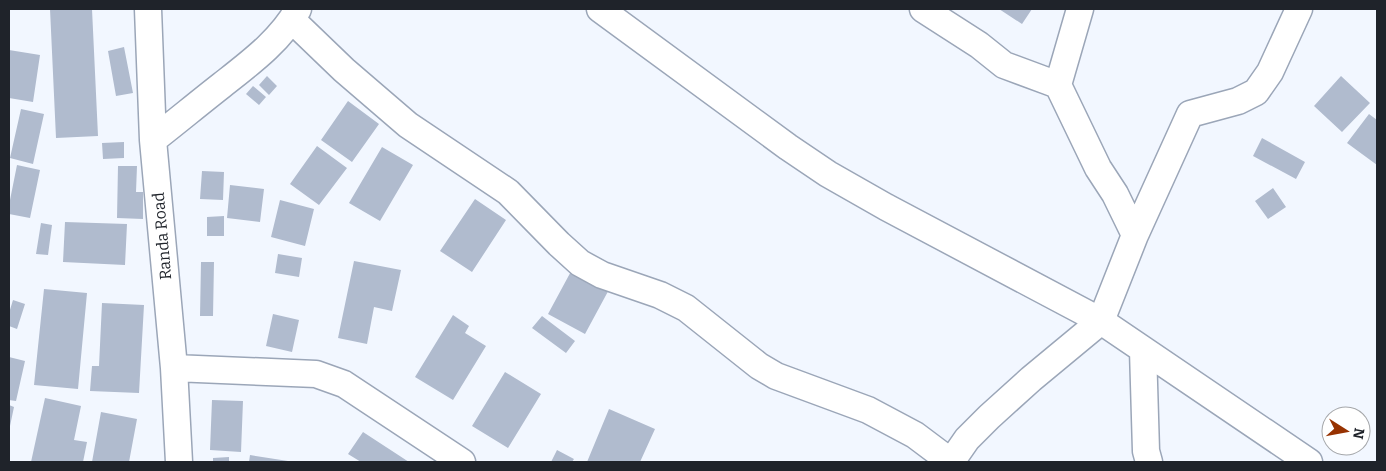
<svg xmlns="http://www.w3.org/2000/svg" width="1386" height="471" font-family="Bitter,serif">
<rect width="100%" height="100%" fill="#f2f7ff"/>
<path fill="#b0bbce" d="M50 9H92L98 136 56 138Z
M999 9H1032L1022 24Z
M124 47 133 93 116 96 108 51Z
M9 50 40 55 33 102 9 98Z
M267 76 277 86 269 95 259 85Z
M1341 76 1370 103 1342 132 1314 106Z
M253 86 266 97 259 105 246 94Z
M348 101 379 124 352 162 321 140Z
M21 109 44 114 33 164 10 158Z
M1369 114 1377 120V165L1347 143Z
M1262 138 1305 162 1296 179 1253 156Z
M124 142V158L103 159 102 143Z
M317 146 347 168 319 205 290 184Z
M382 147 413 165 380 221 349 203Z
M17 165 40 170 30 218 9 214V205Z
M118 166H137L136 192H143V219L117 218Z
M202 171 224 172 223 200 200 199Z
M230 185 264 189 260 222 227 218Z
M1273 188 1286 207 1268 219 1255 201Z
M475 199 506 220 472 272 440 251Z
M280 200 314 209 305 246 271 237Z
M224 216V236H207V217Z
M65 222 127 224 125 265 63 262Z
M41 223 52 225 48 255 36 254Z
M278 254 302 258 299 277 275 273Z
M354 261 401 270 392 311 374 307 367 344 338 338Z
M201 262H214L213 316H200Z
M575 264 612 284 585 334 548 314Z
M44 289 87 293 78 389 34 385Z
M13 300 25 304 17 329 9 326V313Z
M102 303 144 305 139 393 90 391 92 366H99Z
M273 314 299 320 292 352 266 346Z
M453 315 469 326 465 333 486 346 453 400 415 377Z
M542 316 575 341 566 353 532 328Z
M9 357 25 361 16 401 9 400Z
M505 372 541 394 508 448 472 426Z
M45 398 81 406 74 440 87 442 83 462H31Z
M212 400 243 401 241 452 210 450Z
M9 405 14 407 10 426H9Z
M609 409 655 429 640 462H587Z
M101 412 137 419 129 462H92Z
M363 432 409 462H361L348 454Z
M557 450 574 459 572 462H551Z
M250 455 288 461V462H249Z
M229 457V462H213V458Z"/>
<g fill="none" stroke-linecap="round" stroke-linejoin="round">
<defs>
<path id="street" d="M148 9 153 140 174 368 179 462
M600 9 788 147 828 174 886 207 1101 321 1309 462
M923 9 979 45 1004 65 1058 85 1098 168 1115 194 1135 235
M292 20 344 70 408 125 508 192 559 244 580 263 602 275 660 295 686 308 759 366 776 376 868 410 915 435 951 462
M1058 85 1080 9
M153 140C176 122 199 103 222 85 250 63 281 40 298 9
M1143 350 1146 451 1149 462
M174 368 316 374 344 384 462 462
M951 462 967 439 989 417 1031 379 1101 321 1135 235 1190 114 1238 101 1256 92 1270 72 1299 9"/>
</defs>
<use href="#street" stroke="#9ba6b8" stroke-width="29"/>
<use href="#street" stroke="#fff" stroke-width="26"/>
</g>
<g text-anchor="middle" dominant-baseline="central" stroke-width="5" stroke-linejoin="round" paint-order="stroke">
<g font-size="16" fill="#1f232a" stroke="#fff">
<text transform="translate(162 236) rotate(-95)">Randa Road</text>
</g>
</g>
<rect width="1386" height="471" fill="none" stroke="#1f232a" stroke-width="20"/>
<g transform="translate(1346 431) rotate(101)"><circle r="24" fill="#ffffff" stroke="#a5a7aa"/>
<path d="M0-4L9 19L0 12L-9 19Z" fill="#973201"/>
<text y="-8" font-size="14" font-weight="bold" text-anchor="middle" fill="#1f232a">N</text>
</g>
</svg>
